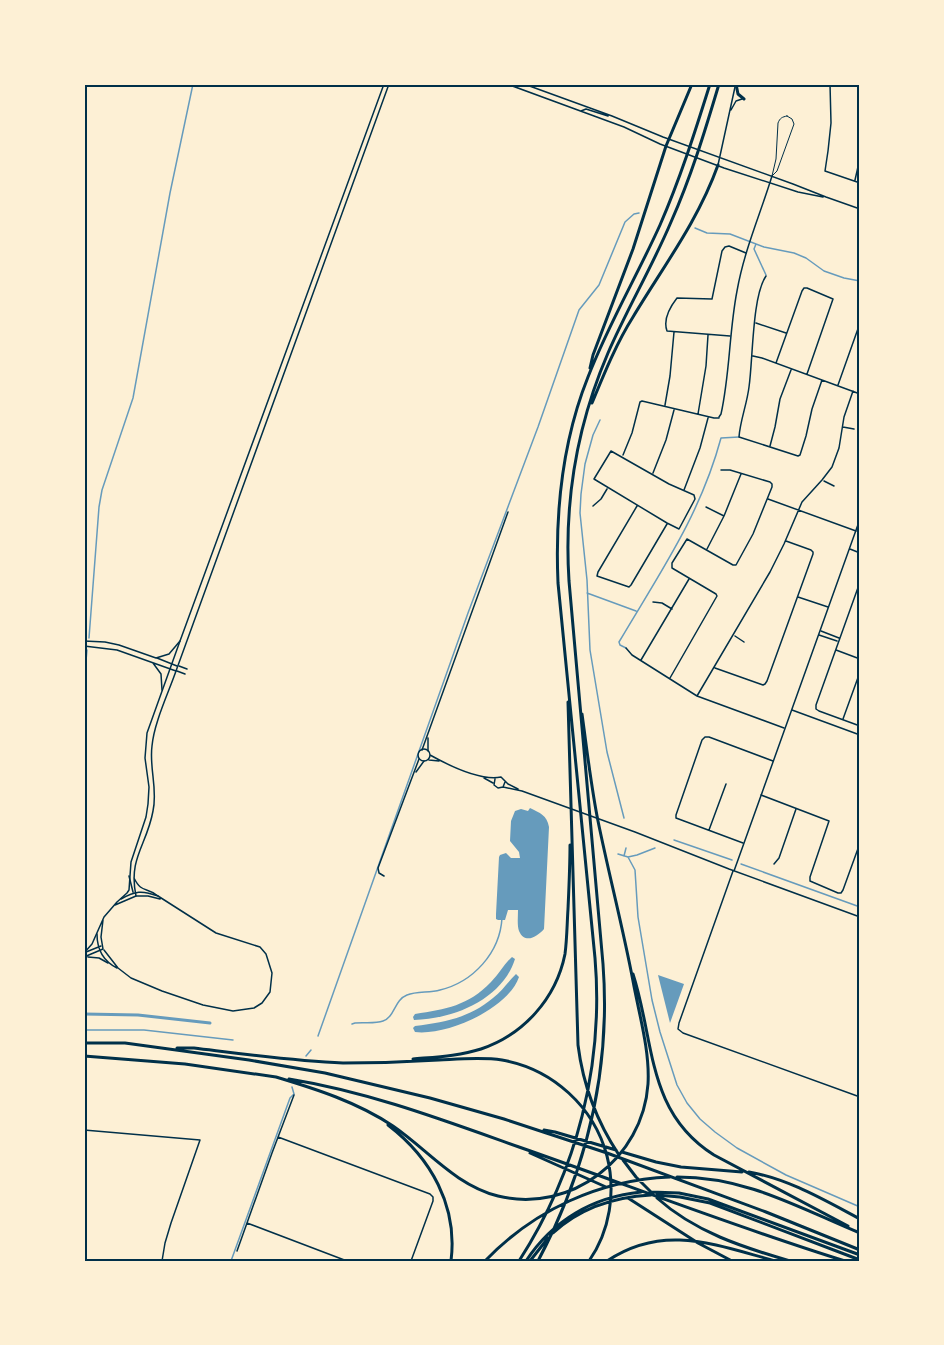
<svg xmlns="http://www.w3.org/2000/svg" width="944" height="1345" font-family="'Noto Sans',sans-serif">
<rect width="100%" height="100%" fill="#fdf0d5"/>
<path fill="#669bbc" d="M530 808C540 813 547 815 549 827L544 929C538 936 525 945 519 931 517 925 518 917 518 910H508L505 920H498L496 919V914L499 857 500 855 506 853 511 858H520L519 852 510 841 511 821 515 811 521 809 528 811Z
M512 957 515 959C502 1000 453 1019 414 1020L413 1017 415 1014C446 1009 468 1006 491 982 499 974 504 964 512 957Z
M516 974 519 977C508 1009 447 1036 415 1032L413 1028 415 1026C445 1022 469 1018 493 998 502 991 508 982 516 974Z
M658 975 684 984 670 1023Z"/>
<g fill="none" stroke-linecap="round" stroke-linejoin="round">
<path stroke="#669bbc" stroke-width="1.5" d="M695 228 707 233 730 234 764 247 794 253 806 258 824 271 844 278 860 281
M756 244 754 249 766 275
M600 420 593 435 585 464 581 494 580 513 587 580 590 650 607 752 624 818
M587 593 636 611
M89 638 99 507 102 490 133 398 170 193 193 84
M626 648 620 645 619 642C659 574 700 516 721 438L739 437
M84 682 87 650
M674 840 732 860
M618 854 628 857 635 870 638 917 652 1000 660 1032 677 1085 687 1103 700 1119 715 1132 737 1148 786 1175 860 1207
M624 856 626 848
M628 857 637 855 655 848
M741 864 860 907
M352 1024 355 1023C363 1022 375 1024 383 1021 395 1017 394 1000 407 995 417 991 429 993 440 990 473 982 500 953 502 918
M84 1030H144L233 1040
M318 1036 468 613 538 427 579 310 599 285 625 222 634 214 639 213
M306 1056 311 1050
M231 1261 290 1098 294 1094 292 1087"/>
<path stroke="#669bbc" stroke-width="3" d="M84 1014 138 1015 210 1023"/>
<path stroke="#003049" stroke-width="1" d="M787 116 792 119 794 124 777 171 772 176 776 159 778 123C780 118 782 117 787 116Z"/>
<path stroke="#003049" stroke-width="1.5" d="M830 84 831 123 828 151 825 171 860 183
M855 180 860 158
M766 276C752 296 753 360 749 387 747 404 740 421 739 437L798 456 800 455 806 436 812 409 822 380
M756 323 786 333
M730 336 667 331C663 320 670 307 677 298L712 299 722 251 725 247 729 246 746 253
M753 356 762 358 860 394
M776 363 802 291 804 288H807L833 299 807 374
M838 385 860 323
M665 405 670 376 674 332
M698 414 706 366 708 335
M843 427 854 429
M770 446 775 427 780 399 791 370
M611 451 669 484 694 495 695 499 679 529 667 523 594 479Z
M623 455 632 433 640 402 642 401 714 418H719
M653 473 666 440 674 410
M824 481 834 486
M684 490 700 448 708 418
M768 499 856 531
M593 506 601 499 607 489
M637 506 598 572 597 576 629 587 631 585 667 524
M706 507 724 516
M707 549 724 516 741 474
M860 582 816 705V709L819 711 860 726
M798 597 828 607
M653 602 662 603 672 609
M821 631 839 638
M819 635 837 641
M735 636 744 642
M626 648 632 655 697 696 784 728
M836 650 860 659
M641 660 689 579
M179 666 187 669
M715 668 763 685 765 684 767 681 813 554V552L811 550 786 541
M177 671 185 674
M670 678 717 596 716 594 672 568V563L687 539 733 565H736L753 534 772 487V484L770 482 730 470H721
M697 696 770 572 784 544 802 502 822 480 832 467 839 448 844 417 853 391
M843 719 860 672
M422 750 508 512
M428 751V738
M416 772 424 761
M761 795 829 821 810 877V881L838 893H841L843 890 860 843
M709 830 726 784
M743 843 676 818V815L702 740 705 737H709L773 761
M774 864 779 858 796 809
M733 871 679 1023 678 1029 683 1033 860 1097
M129 876 133 892
M384 876 379 873 378 868 419 759
M136 896H148L160 899
M97 934C97 949 103 961 117 968
M104 950 118 968 131 978 162 991 203 1005 233 1011 254 1008 262 1003 270 992 272 973 266 954 260 947 216 933 158 896C142 890 135 891 121 899
M86 952 101 946
M278 1137 430 1194 433 1197V1201L411 1261
M247 1223 347 1261
M237 1251 272 1153 294 1095"/>
<path stroke="#003049" stroke-width="1.5" d="M719 417 721 414C730 374 729 332 737 291 744 251 760 215 772 176
M850 549 860 553
M157 658 177 666
M792 710 860 735
M418 755a6 6 0 1 1 12 0a6 6 0 1 1-12 0Z
M430 755C448 765 481 781 501 777L508 784 518 789
M429 760 439 761
M484 778 493 783
M495 779 494 785 498 788 503 787 505 782
M503 787 522 791 635 832 729 869 860 917
M734 871 860 519
M134 878C142 894 146 886 158 896
M115 905 136 896C128 858 147 845 153 811 158 789 149 768 152 746 154 723 168 694 176 671
M84 953 92 944 104 917 117 902 127 893 129 890 131 862 146 817 148 804 149 787 145 758 147 733 180 641
M84 957 103 949 101 937 103 920
M88 957 99 958 108 963
M84 1130 200 1140 171 1223 165 1243 162 1261"/>
<path stroke="#003049" stroke-width="1.5" d="M507 84 624 127 660 144 724 168 798 192 823 197
M524 84 612 116 663 137 793 184 826 197 860 209
M731 110 736 101 742 99
M581 111 586 109 608 116
M718 165 735 87
M84 641 105 642 119 645 156 658 169 654 180 641 384 84
M84 646 117 650 176 671 389 84
M153 663 161 674 162 690"/>
<path stroke="#003049" stroke-width="3" d="M736 84 738 94 744 99
M590 368 593 355 633 249 666 146 692 84
M592 403C604 374 616 344 633 317 663 267 698 221 718 165
M568 702 578 1045C583 1085 597 1122 619 1155
M633 974C655 1042 646 1112 714 1155L848 1226
M84 1043H125L249 1060 325 1073 430 1098 504 1119 607 1153 766 1212 860 1250
M177 1048H194C243 1054 293 1061 343 1063 375 1063 407 1062 439 1060 460 1059 482 1057 502 1060 553 1069 594 1107 607 1156 616 1192 610 1231 589 1261
M84 1056 185 1064 276 1077
M413 1059C435 1057 459 1056 481 1049 523 1035 556 999 565 954 567 939 567 924 568 909 569 887 570 866 570 845
M276 1077C316 1089 357 1102 393 1126 428 1150 455 1185 498 1196 571 1214 643 1158 648 1084 650 1051 639 1014 633 981 623 928 609 875 598 821 591 786 587 750 582 714
M289 1079C369 1092 443 1120 519 1147 628 1185 735 1227 845 1261
M388 1125C431 1158 458 1206 451 1261
M544 1130 555 1132 616 1150
M622 1152 656 1162 681 1167 742 1172
M530 1153 606 1187
M623 1160 636 1177 652 1193
M749 1172C789 1179 824 1200 860 1219
M677 1177C747 1177 797 1207 860 1233
M651 1192 679 1193 708 1199 860 1255
M657 1195 680 1197 710 1203 860 1260
M628 1198 698 1243 732 1261
M657 1198C695 1232 742 1247 790 1261
M553 1233C580 1208 614 1197 651 1195
M485 1261C534 1210 599 1180 670 1177
M519 1261C577 1171 604 1065 595 958L558 583C555 513 562 442 588 377 608 325 637 276 660 225 680 179 695 132 710 84
M526 1261C553 1220 593 1197 641 1192
M530 1261 548 1238
M538 1261C588 1167 611 1070 603 964L569 581C564 503 577 425 608 353 627 309 652 267 671 222 691 177 705 131 719 84
M607 1261C664 1223 715 1245 776 1261"/>
</g>
<rect width="944" height="1345" fill="none" stroke="#fdf0d5" stroke-width="171"/>
<rect x="86" y="86" width="772" height="1174" fill="none" stroke="#003049" stroke-width="2"/>
</svg>
